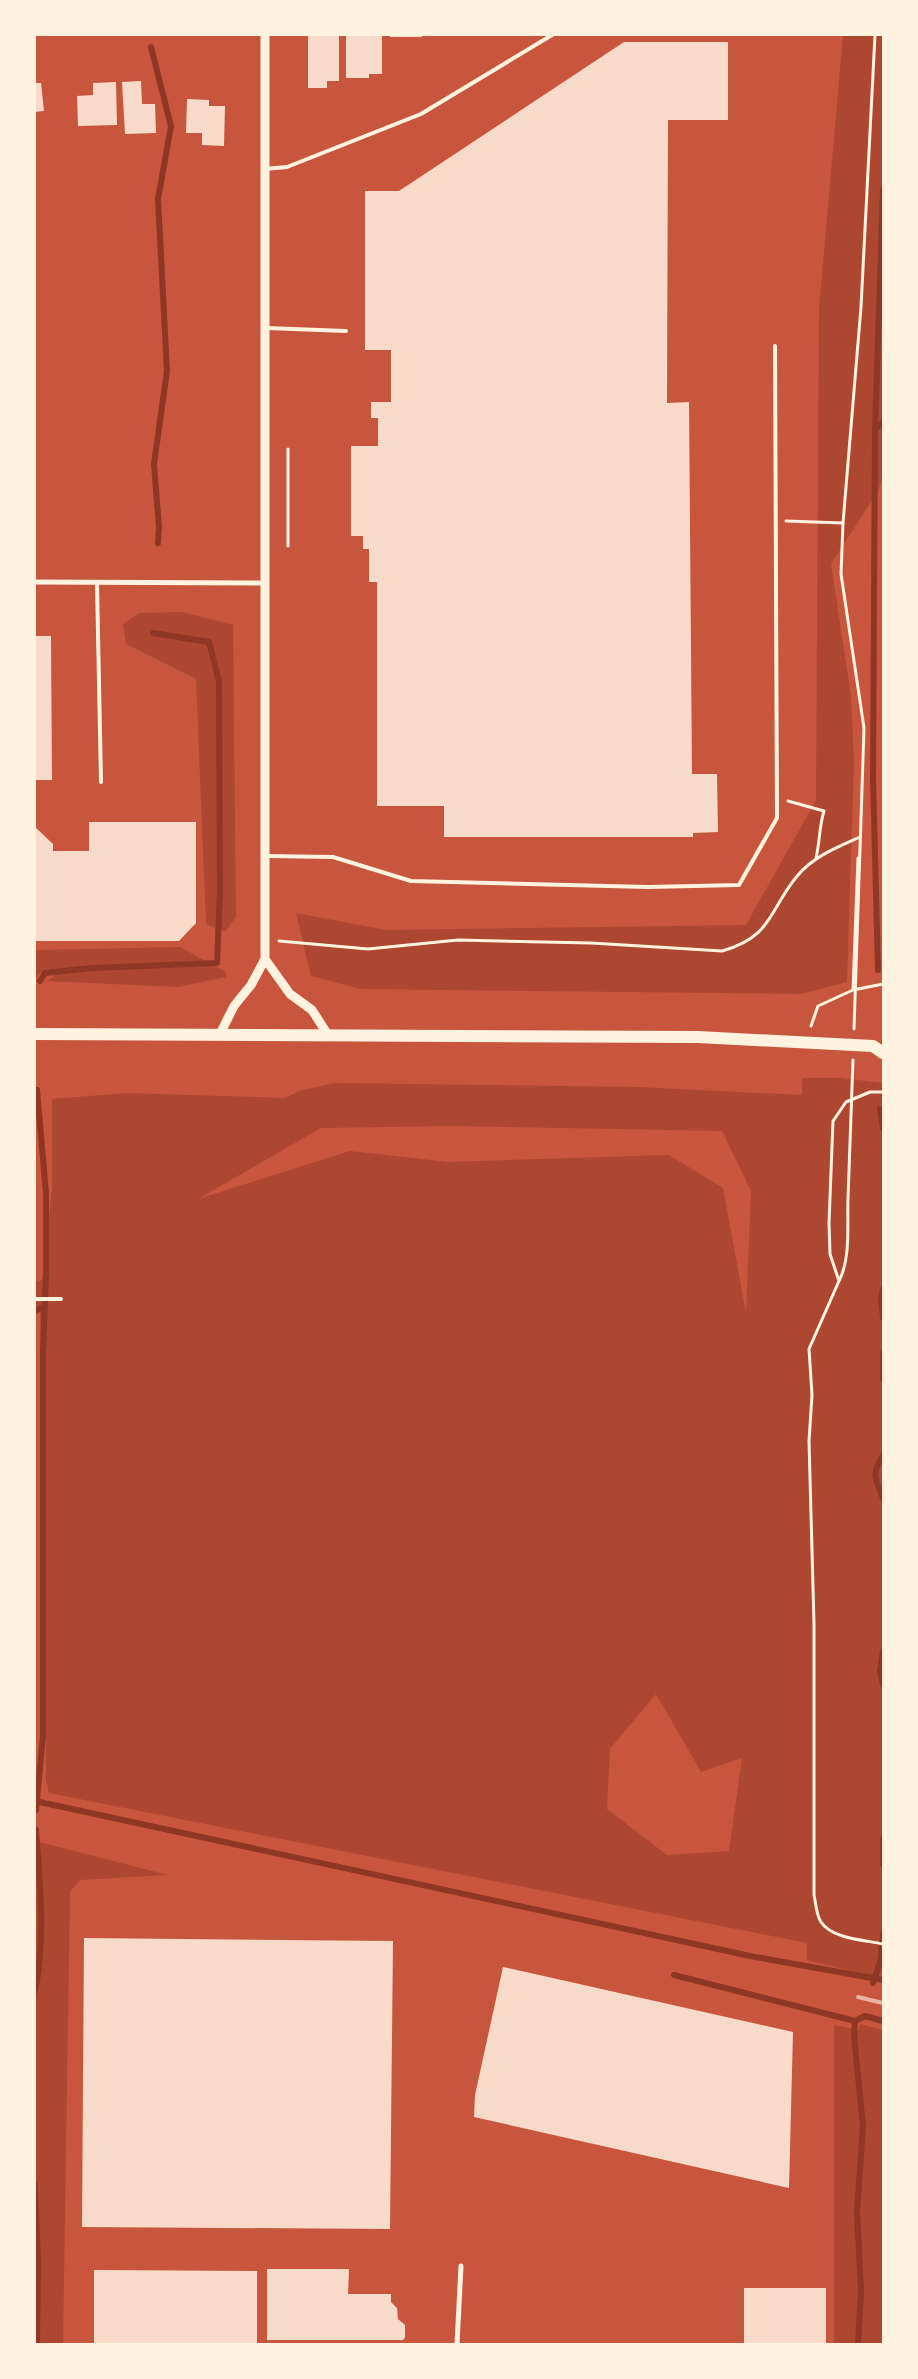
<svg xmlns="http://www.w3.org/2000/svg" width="918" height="2379" font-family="'IBM Plex Sans',sans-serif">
<rect width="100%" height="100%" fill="#c8553d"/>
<path fill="#ae4732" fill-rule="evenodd" d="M843 35H883V476L878 491 831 564 851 696 854 761 847 982 801 994 361 989 311 976 296 913 386 930 746 925 816 800 819 309Z
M182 612 233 625 236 917 225 932 206 924 196 679 126 644 123 624 139 613Z
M180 947 226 972V977L178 987 46 981 55 976 48 969 39 974 35 979V950Z
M802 1078H841L883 1083V1979L807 1960V1943L49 1793 46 1780 45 1615 40 1309 35 1311V1282L42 1280 52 1190V1099L127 1093 285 1098 299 1091 335 1083 639 1087 802 1095ZM452 1126 722 1131 751 1191 746 1313 723 1188 669 1155 448 1162 350 1151 198 1199 321 1128ZM656 1694 701 1772 742 1758 729 1851 667 1855 607 1809 610 1749Z
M35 1841 168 1875 80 1880 70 1892 63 2344H35Z
M860 2024 883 2030V2344H834V2025L859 2030Z"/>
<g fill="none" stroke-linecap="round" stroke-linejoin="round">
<path stroke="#8f3625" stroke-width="6" d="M151 47 171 126 158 199 167 371 154 464 159 527 158 543
M875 430 883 190
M878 970 873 778 875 430 883 422
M40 981 45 973 92 968 217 963 220 891 219 681 209 642 153 633
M880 1109 883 1128
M883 1289 881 1298 883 1318
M35 1311 45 1306
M883 1353V1379
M883 1455C871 1474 875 1479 883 1498
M883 1651 880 1671 883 1685
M35 1801 750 1956 883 1980
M36 1810 43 1735V1352L46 1274V1193L37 1090
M883 1839V1864
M674 1975 855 2021
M873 1983 880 1962 883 1934
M35 1991C46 1938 40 1884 36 1830
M35 2185 38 2261 37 2344
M858 2344 861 2291 857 2211 863 2126 854 2036 855 2021 865 2016 883 2021"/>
</g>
<path fill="#f7dbc8" d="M339 35V81H327V88H308V36Z
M346 35H382V74H369V78H346Z
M390 35H422V37H390Z
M624 42H728V120H668L667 403 689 402 692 774H717L718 832 693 833V837H444V806H377V582H369V549H363V536H351V446H378V418H371V402H391V350H365V191H399Z
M141 81 142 104H155L156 133 125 134 122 82Z
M116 82 117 125 78 126 77 96 93 95V83Z
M35 83H41L44 111 35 112Z
M187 99 209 100V106H225L224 146 202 145V133H186Z
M35 636H51L52 780H35Z
M89 822H196V923L179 941H35V827L53 844V851H89Z
M84 1938 393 1941 390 2229 82 2227Z
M503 1967 793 2032 789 2188 474 2117 475 2095Z
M267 2269H349L348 2294H391V2302L397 2308 398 2319 405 2325V2338L403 2340H267Z
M94 2270 257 2271V2344H94Z
M744 2288H826V2344H744Z"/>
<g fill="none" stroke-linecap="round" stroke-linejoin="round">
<path stroke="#fff3e0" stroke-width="3" d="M288 449V546
M786 521 843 523
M788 801 824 811C819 827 820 841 816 858
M858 858 853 990 883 984
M279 941 368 949 458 940 591 943 722 951C773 937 769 909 798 875 814 856 838 847 860 837
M811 1026 818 1006 853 990
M854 1029 864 728 841 574 843 523 861 307 875 35
M853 1060C851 1106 850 1152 848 1198 847 1225 851 1258 839 1281L830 1254 829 1223 833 1121 846 1102 870 1092H883
M839 1281 809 1349 812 1395 809 1441 814 1624V1895C816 1903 816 1915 821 1922 832 1939 865 1940 883 1944"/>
<path stroke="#fff3e0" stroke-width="4" d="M265 169 287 167 421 114 552 35
M266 328 346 331
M97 583 101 782
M266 856 333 857 411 881 648 887 739 885 777 818 775 346
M35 1299H61"/>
<path stroke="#fff3e0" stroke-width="5" d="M35 582 265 583
M457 2344 461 2266"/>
<path stroke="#fff3e0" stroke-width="9" d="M265 959 290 994 312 1010 328 1035
M220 1034 234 1006 251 985 265 959V35"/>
<path stroke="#fff3e0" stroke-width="12" d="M35 1034 698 1037 873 1046 883 1053"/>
<path stroke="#e9b49f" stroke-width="4" d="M858 1997 883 2003"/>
</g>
<rect width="918" height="2379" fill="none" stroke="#fff3e0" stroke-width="72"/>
</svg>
